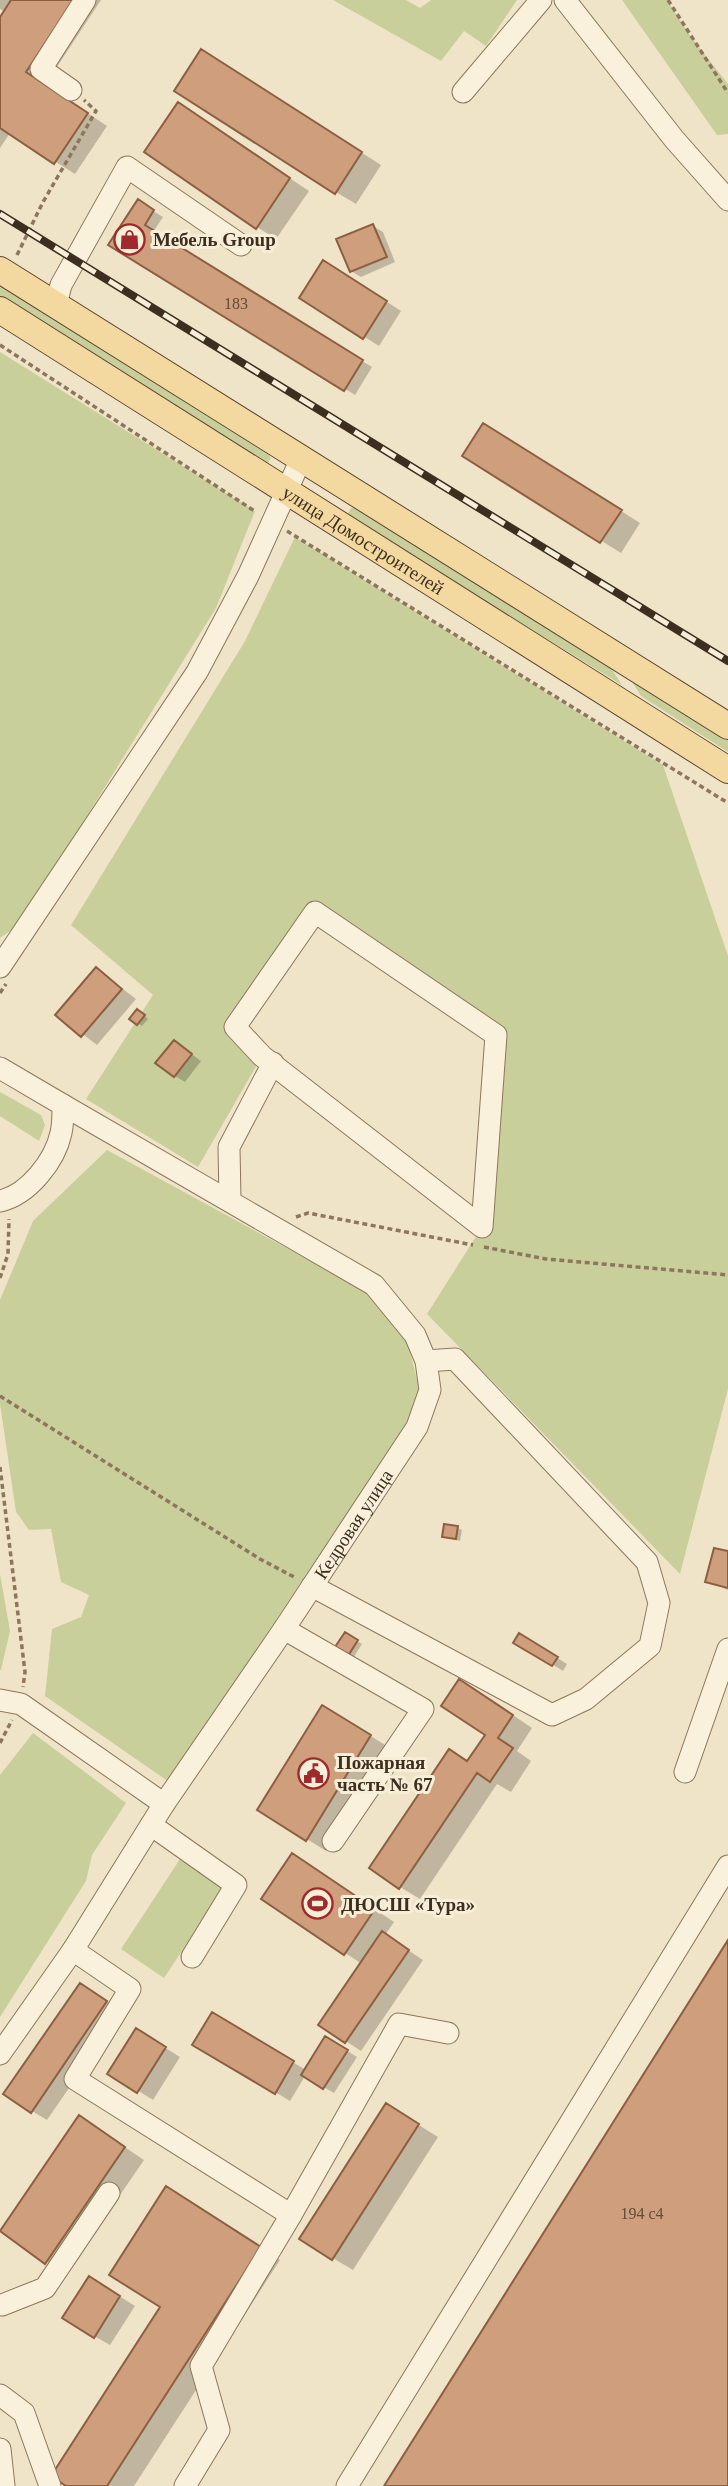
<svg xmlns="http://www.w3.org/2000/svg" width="728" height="2486" font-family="'Times New Roman',serif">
<rect width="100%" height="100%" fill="#f0e4c8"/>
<path fill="#c9cf9b" d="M333 0H406L420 8 431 0H517L486 46 464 31 441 61Z
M622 0H667L691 37 728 84V134L717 135Z
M0 284 268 454 271 458 268 463H262L0 297Z
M0 352 255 511 216 608 20 924 0 938Z
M357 507 609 665 622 685 350 518 348 513 351 508Z
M295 537 663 765 728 956V1389L680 1574 427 1314 482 1227 496 1035 315 913 235 1026 262 1056 198 1167 86 1099 153 995 71 925 245 641Z
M629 677 728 739V752L641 696Z
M0 1092 41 1115 45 1125 39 1141 0 1116Z
M107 1150 378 1298 408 1344 421 1395 407 1429 307 1573 169 1782 45 1696 52 1629 81 1617 89 1595 61 1582 51 1529 29 1530 16 1512 0 1404V1300L33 1221Z
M0 1574 10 1631 1 1670H0Z
M33 1733 126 1803 92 1855 86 1881 0 2017V1775Z
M182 1856 226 1885 164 1978 121 1949Z"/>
<path fill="#0003" d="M0 0H101L45 85 107 126 75 174 10 133 0 148V20L5 12 0 9Z
M221 63 381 165 356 204 336 192Z
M179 104 309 191 276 239 257 227Z
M138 202 163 217 153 232 372 367 355 395 111 244Z
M373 226 383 232 395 262 361 277 351 271Z
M339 271 401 311 379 346 302 297Z
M504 437 640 523 621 553 465 456Z
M97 969 136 999 97 1045 58 1015Z
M142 1013 148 1019 142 1026 131 1019Z
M175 1042 201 1061 185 1082 175 1076Z
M457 1528 462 1530 460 1541 444 1536Z
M728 1553V1590L707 1581Z
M346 1634 362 1644 352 1660 336 1650Z
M520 1635 567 1664 563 1671 516 1642Z
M480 1693 532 1728 517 1751 531 1761 511 1792 497 1784 420 1899 400 1887 488 1735Z
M343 1719 390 1748 326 1851 307 1839Z
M293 1855 394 1922 385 1935 423 1960 361 2051 321 2025 362 1964 263 1899Z
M96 1994 122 2011 47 2120 32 2111Z
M212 2014 306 2070 326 2038 357 2057 334 2093 305 2076 290 2101 195 2044Z
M151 2039 180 2057 153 2100 110 2073Z
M80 2117 144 2160 66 2274 1 2232Z
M406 2117 438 2137 353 2270 301 2239Z
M187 2200 280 2260 134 2486H69L162 2307Z
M105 2287 135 2306 110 2345 94 2336Z"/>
<path fill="#cf9f7d" stroke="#8d5f41" stroke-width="2" d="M11 0H74L26 72 88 113 54 164 0 128V17Z
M201 49 362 152 335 194 174 91Z
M178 102 290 178 256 229 144 152Z
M138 199 154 210 145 225 363 360 344 391 108 245Z
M373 224 387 257 350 272 336 239Z
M323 260 387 301 363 339 299 298Z
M483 423 622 510 600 543 462 456Z
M96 967 122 989 81 1037 55 1015Z
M137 1009 145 1015 137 1025 129 1019Z
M174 1040 192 1054 174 1077 155 1063Z
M444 1524 458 1526 456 1539 442 1537Z
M714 1548 728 1551V1588L705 1582Z
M345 1632 358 1640 346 1659 333 1650Z
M519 1633 558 1657 552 1666 513 1643Z
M459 1679 513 1715 498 1738 513 1748 490 1782 477 1773 399 1889 369 1868 449 1749 467 1761 485 1735 441 1706Z
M322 1705 371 1735 306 1841 257 1810Z
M292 1853 375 1909 344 1955 261 1899Z
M382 1931 409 1950 345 2043 318 2025Z
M728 1940V2486H384Z
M80 1983 107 2001 31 2113 3 2094Z
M212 2012 294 2061 275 2094 192 2045Z
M136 2028 166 2047 137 2093 107 2074Z
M325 2036 348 2050 323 2089 301 2075Z
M386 2103 419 2124 332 2260 299 2239Z
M79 2115 125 2147 45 2264 0 2231Z
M166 2186 261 2247 107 2486H66L51 2476 160 2307 109 2275Z
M89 2276 120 2296 94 2338 62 2318Z"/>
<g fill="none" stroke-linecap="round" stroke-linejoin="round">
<defs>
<g id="minor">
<path d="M565 0 674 139 728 200"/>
<path d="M71 90 41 69 85 0"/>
<path d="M463 92 541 0"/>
<path d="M56 305 61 285 127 167 241 245"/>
<path d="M315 912 496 1035 482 1227 262 1056 235 1027Z"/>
<path d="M0 967 197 672 248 576 301 459"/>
<path d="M0 1068 63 1105C63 1114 63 1125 61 1133 55 1161 28 1195 0 1201"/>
<path d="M230 1200 229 1147 273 1063"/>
<path d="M312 1586 552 1715 586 1699 650 1646 659 1603 647 1562 455 1359 426 1361"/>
<path d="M284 1629 423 1709 333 1841"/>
<path d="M0 1700 21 1704 164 1804"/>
<path d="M685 1772 728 1649"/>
<path d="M151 1825 236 1885 192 1957"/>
<path d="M73 1950 130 1989 75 2079 291 2215 201 2366 219 2430 185 2486"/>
<path id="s1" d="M0 2054 73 1950 164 1804 284 1629 417 1427 430 1390 426 1361 415 1335 374 1285 63 1105"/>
<path d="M291 2215 399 2024 448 2033"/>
<path d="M2 2305 45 2288 109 2193"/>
<path d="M0 2395 24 2413 50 2486"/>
<path d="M0 2449 4 2486"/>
<path d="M347 2486 728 1866"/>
</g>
<g id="major">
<path d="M0 270 728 726"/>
<path id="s2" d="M0 310 728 770"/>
</g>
</defs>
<use href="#minor" stroke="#8d765c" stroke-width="23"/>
<use href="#major" stroke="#5b4430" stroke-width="28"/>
<path stroke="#8d765c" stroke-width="3.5" stroke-dasharray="5 3.5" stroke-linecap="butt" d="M668 0 728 93
M17 255 43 202 96 111 84 100
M0 345 256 512
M287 531 728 803
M0 993 6 984
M296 1217 308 1213 473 1245
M484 1247 546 1259 728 1275
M0 1278 8 1254 9 1219
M0 1396 260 1559 296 1578
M0 1467 25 1672 23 1687
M0 1743 12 1720"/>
<use href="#minor" stroke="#faf1dc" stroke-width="21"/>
<use href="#major" stroke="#f3d9a0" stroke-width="26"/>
<defs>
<path id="rail" d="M0 214 728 661"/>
</defs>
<use href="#rail" stroke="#3d2e20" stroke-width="8"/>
<use href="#rail" stroke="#f7eed8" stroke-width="5" stroke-dasharray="16" stroke-linecap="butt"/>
</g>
<defs>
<symbol id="shop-ring" viewBox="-11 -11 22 22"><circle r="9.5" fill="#f7eed8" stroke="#9e2a2b" stroke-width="1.5"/><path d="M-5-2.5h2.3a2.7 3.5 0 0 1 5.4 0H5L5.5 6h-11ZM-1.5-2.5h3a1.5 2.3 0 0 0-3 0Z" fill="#9e2a2b"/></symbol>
<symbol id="civic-ring" viewBox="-11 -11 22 22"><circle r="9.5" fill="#f7eed8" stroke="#9e2a2b" stroke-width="1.5"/><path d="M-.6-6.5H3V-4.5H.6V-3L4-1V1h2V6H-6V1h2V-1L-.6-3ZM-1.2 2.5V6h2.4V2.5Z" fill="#9e2a2b"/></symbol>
<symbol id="stadium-ring" viewBox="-11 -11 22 22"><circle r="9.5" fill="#f7eed8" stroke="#9e2a2b" stroke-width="1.5"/><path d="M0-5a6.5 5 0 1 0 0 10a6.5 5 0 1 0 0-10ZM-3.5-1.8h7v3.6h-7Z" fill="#9e2a2b"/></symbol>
</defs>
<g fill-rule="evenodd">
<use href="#shop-ring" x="112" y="222" width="35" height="35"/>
<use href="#civic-ring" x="296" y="1756" width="35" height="35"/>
<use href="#stadium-ring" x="300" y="1886" width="35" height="35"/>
</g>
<g text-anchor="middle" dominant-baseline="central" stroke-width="6" stroke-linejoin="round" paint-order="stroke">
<g font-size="16" fill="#624a37">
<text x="236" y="303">183</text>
<text x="642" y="2213">194 с4</text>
</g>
<g font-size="19" font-weight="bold" fill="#3d2e20" stroke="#f7eed8" text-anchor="start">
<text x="153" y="239">Мебель Group</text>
<text x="337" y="1762">Пожарная<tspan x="337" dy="22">часть № 67</tspan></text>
<text x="341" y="1904">ДЮСШ «Тура»</text>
</g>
<g font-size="19" fill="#3d2e20" stroke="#f7eed8">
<text stroke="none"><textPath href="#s2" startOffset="430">улица Домостроителей</textPath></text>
<text stroke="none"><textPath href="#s1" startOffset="637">Кедровая улица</textPath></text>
</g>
</g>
</svg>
